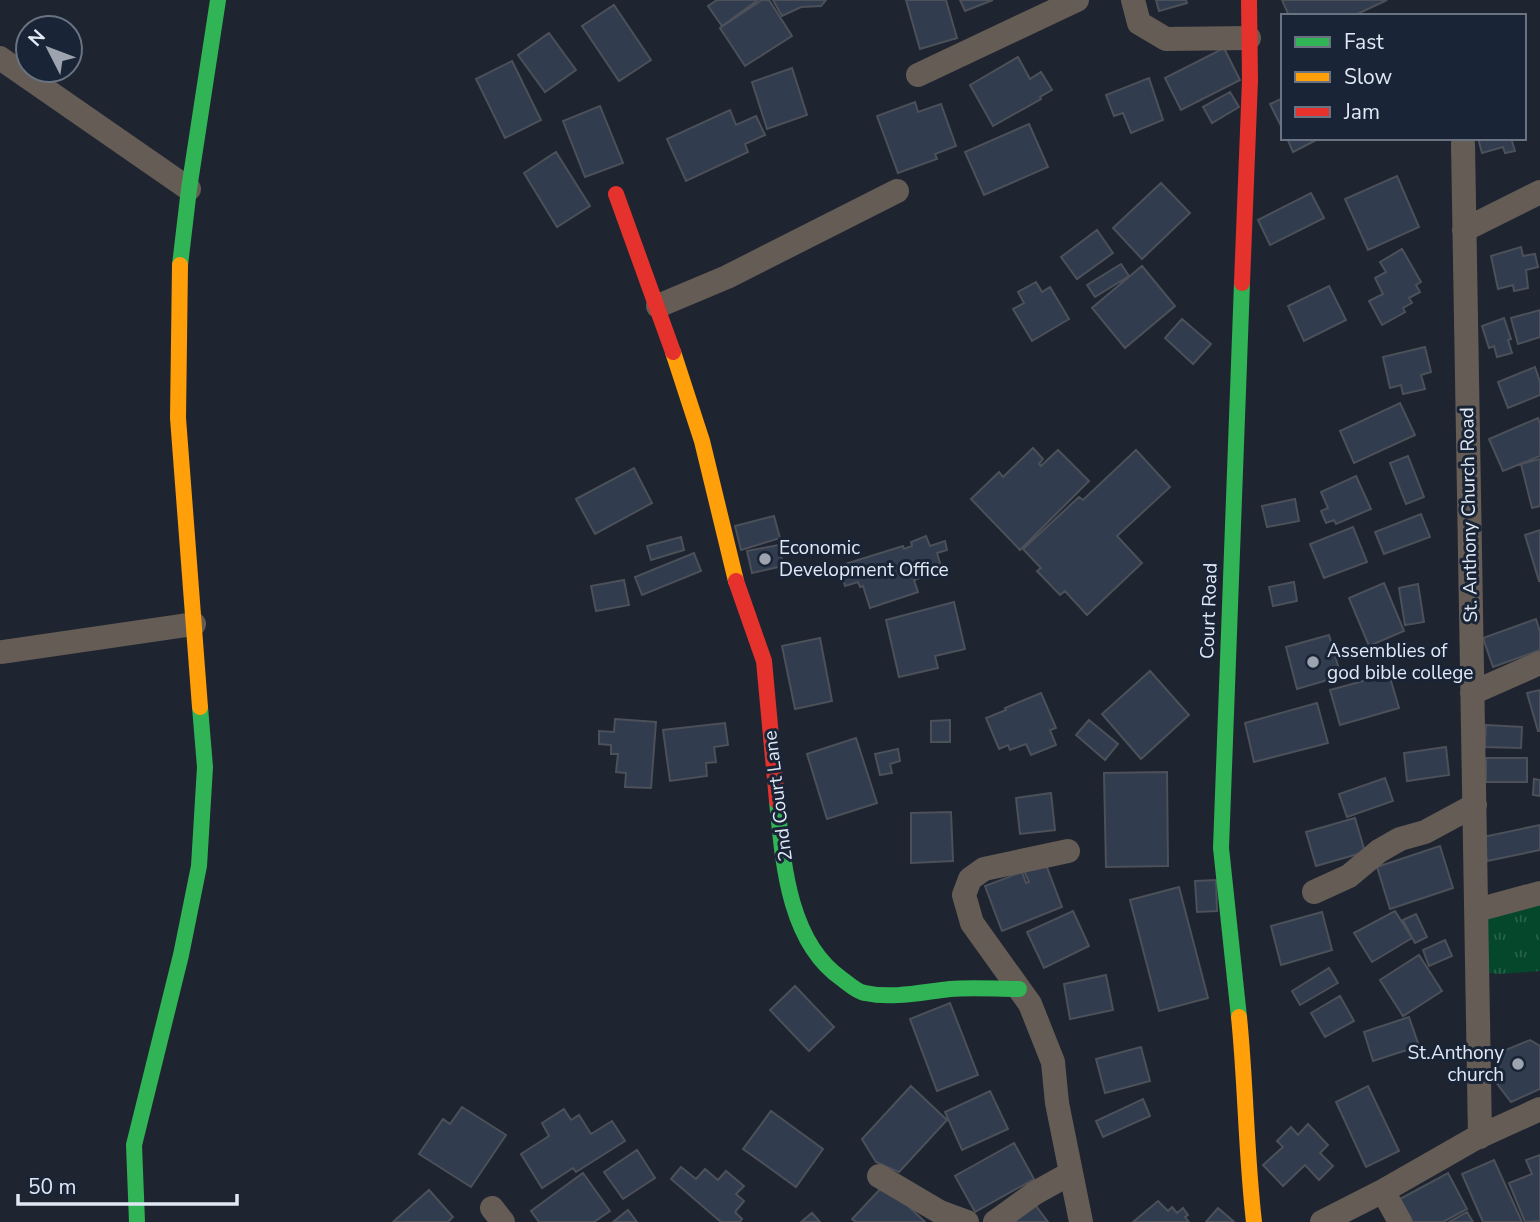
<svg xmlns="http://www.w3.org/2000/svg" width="1540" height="1222" font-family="'Nunito Sans',sans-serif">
<defs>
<pattern id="grass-tufts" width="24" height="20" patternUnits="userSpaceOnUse" patternTransform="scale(1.75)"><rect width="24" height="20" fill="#04472b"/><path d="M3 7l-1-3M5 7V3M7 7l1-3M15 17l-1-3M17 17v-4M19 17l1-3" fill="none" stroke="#28624a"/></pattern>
</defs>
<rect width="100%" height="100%" fill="#1f2530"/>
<path fill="url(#grass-tufts)" d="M1540 904V971L1498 974 1483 972 1488 913Z"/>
<path fill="#313c4e" stroke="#4b5059" stroke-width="2" d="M717 0H758L722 26 708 6Z
M762 0H769L792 36 745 66 720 28Z
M773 0H826L821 6 801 7 782 16Z
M906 0H946L957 38 920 49Z
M960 0H993L965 11Z
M1156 0H1186L1187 3 1159 11Z
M1282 0H1387L1353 16H1289Z
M614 5 651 60 619 81 582 26Z
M549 33 576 70 545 92 518 55Z
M1224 48 1240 80 1181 110 1165 78Z
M1018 57 1030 79 1041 72 1052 90 1040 97 1041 99 993 126 970 85Z
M512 61 541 120 505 138 476 79Z
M792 68 807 115 767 129 752 82Z
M1149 78 1163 120 1131 133 1123 113 1114 116 1106 95Z
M1230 92 1239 107 1212 123 1203 107Z
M1283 98V130L1270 104Z
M915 102 918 112 941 104 956 146 935 154 937 159 898 173 877 116Z
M600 106 623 163 585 177 563 121Z
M730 110 736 125 756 116 765 135 745 144 748 152 686 181 667 139Z
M1029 124 1048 167 984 195 965 152Z
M1287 138H1320L1293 152Z
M1478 138H1511L1515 151 1505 153 1503 147 1482 153Z
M556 152 590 206 557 227 524 173Z
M1397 176 1419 227 1368 250 1345 199Z
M1161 183 1190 213 1142 259 1113 228Z
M1311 193 1324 218 1270 245 1258 220Z
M1097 230 1113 253 1077 279 1061 257Z
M1521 247 1523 256 1535 254 1538 267 1526 270 1528 288 1514 291 1513 285 1498 289 1491 256Z
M1402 249 1421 282 1416 285 1420 292 1409 298 1412 303 1403 308 1405 312 1382 325 1369 301 1383 294 1375 278 1386 272 1380 262Z
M1121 264 1129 276 1095 297 1087 285Z
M1142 266 1175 306 1125 348 1092 308Z
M1036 282 1042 292 1050 287 1069 319 1032 341 1013 309 1024 303 1018 292Z
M1329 286 1346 320 1304 341 1288 306Z
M1540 310V337L1518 344 1511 318Z
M1504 318 1511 339 1508 340 1512 353 1497 357 1494 346 1489 348 1482 326Z
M1182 319 1211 344 1193 364 1165 338Z
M1425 347 1431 372 1421 375 1425 389 1403 394 1401 385 1390 388 1383 357Z
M1535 367 1540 382V395L1508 408 1498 382Z
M1400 403 1415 435 1354 463 1340 431Z
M1538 418 1540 424V456L1503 471 1489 439Z
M1033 448 1043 459 1039 464 1041 466 1058 450 1089 481 1020 550 971 499 999 472 1003 477Z
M1136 450 1170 487 1117 536 1142 563 1087 615 1065 591 1060 595 1037 571 1041 568 1023 549 1079 497 1083 500Z
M1408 456 1424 497 1406 504 1390 463Z
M1540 459V506L1532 508 1521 464Z
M634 468 652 503 595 534 576 499Z
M1356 476 1371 509 1336 524 1334 520 1326 523 1321 511 1328 508 1321 492Z
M1295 499 1299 521 1267 527 1262 506Z
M1421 514 1430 537 1384 554 1375 532Z
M774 516 780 538 741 550 735 526Z
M1353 527 1367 562 1324 578 1310 544Z
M1540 530V581H1539L1525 535Z
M926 536 930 546 945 541 947 550 937 553 942 570 914 580 918 592 870 608 863 586 860 587 858 582 845 586 839 566 903 546 904 549 912 546 911 542Z
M681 537 684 550 651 560 647 546Z
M779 545 783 566 752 573 747 551Z
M694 553 701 571 642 595 635 577Z
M624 580 629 605 596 611 591 586Z
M1294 582 1297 601 1273 606 1269 587Z
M1384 583 1404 631 1369 646 1349 598Z
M1418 584 1424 622 1405 625 1399 588Z
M954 602 965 649 935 656 938 668 899 677 886 620Z
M1536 619 1540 632V650L1493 667 1483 638Z
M1329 635 1341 676 1297 689 1286 647Z
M820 638 832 701 795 709 782 646Z
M1150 671 1189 715 1141 759 1102 714Z
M1389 674 1399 708 1340 725 1330 690Z
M1540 690V731H1538L1527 693Z
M1041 693 1056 728 1050 730 1056 745 1031 755 1026 744 1010 750 1008 745 999 749 986 718 1006 710 1005 708Z
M1317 703 1328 743 1254 762 1245 723Z
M615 719 656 722 651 788 625 787 626 773 616 772 618 754H611V745L599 744V731L614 732Z
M950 720V742H931V721Z
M1089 720 1118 744 1105 760 1076 735Z
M725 723 728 745 714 747 716 762 706 763 707 776 670 781 663 730Z
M1486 725 1522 727 1521 748 1485 747Z
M856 738 877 803 827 819 807 754Z
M1446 747 1449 775 1407 781 1404 753Z
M898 749 900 761 890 764 892 773 880 775 875 754Z
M1486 758H1527V782H1486Z
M1167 772 1168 866 1106 867 1104 773Z
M1385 778 1393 801 1347 817 1339 794Z
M1534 779 1540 780V796L1533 795Z
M1051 793 1055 830 1020 834 1016 798Z
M951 812 953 861 911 863V813Z
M1355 818 1365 852 1316 866 1306 832Z
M1540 825V850L1487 861 1483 837Z
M1440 846 1453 888 1390 909 1377 867Z
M1045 862 1062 907 1002 931 985 886 1022 872 1026 883 1029 882 1024 871Z
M1216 880 1217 911 1197 912 1195 881Z
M1179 887 1208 998 1159 1011 1130 900Z
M1073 911 1089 946 1044 968 1027 932Z
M1395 911 1412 938 1372 962 1354 933Z
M1322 912 1332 950 1281 965 1271 926Z
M1416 914 1427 937 1415 943 1403 920Z
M1445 940 1452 956 1429 966 1423 950Z
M1419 955 1442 991 1403 1016 1380 980Z
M1329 968 1338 983 1300 1005 1292 991Z
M1106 975 1113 1010 1070 1019 1064 984Z
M795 986 834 1027 809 1051 770 1010Z
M1340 996 1354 1021 1325 1037 1311 1013Z
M950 1003 978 1075 937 1091 910 1019Z
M1409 1017 1419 1046 1373 1061 1364 1032Z
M1530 1040 1540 1046V1089L1511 1102 1492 1077 1501 1052Z
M1141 1047 1150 1081 1105 1093 1096 1059Z
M911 1086 947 1120 899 1172 876 1162 862 1139Z
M1368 1086 1399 1151 1366 1167 1336 1102Z
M990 1091 1008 1129 962 1150 945 1112Z
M1143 1099 1150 1116 1103 1137 1096 1121Z
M462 1107 506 1135 471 1187 419 1154 443 1119 450 1124Z
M564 1109 571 1120 579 1115 591 1134 612 1121 625 1141 576 1172 573 1168 542 1188 521 1154 549 1136 542 1123Z
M771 1111 823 1149 796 1187 743 1149Z
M1308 1124 1328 1145 1320 1153 1333 1166 1319 1180 1305 1165 1283 1186 1263 1165 1283 1147 1277 1141 1291 1127 1298 1135Z
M1014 1143 1034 1179 975 1212 955 1176Z
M637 1150 655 1178 623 1199 604 1172Z
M1540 1155V1221L1525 1222 1509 1183 1532 1174 1526 1160Z
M1494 1160 1522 1222H1483L1462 1174Z
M681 1167 696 1179 705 1169 718 1180 726 1171 744 1186 736 1194 744 1201 735 1212 742 1219 740 1222H721L671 1179Z
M583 1173 610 1211 594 1222H539L531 1211Z
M1448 1173 1467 1209 1443 1222H1413L1400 1199Z
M885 1184 925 1222H856L852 1219Z
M429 1190 453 1217 448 1222H393Z
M1158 1201 1168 1211 1172 1207 1177 1213 1183 1208 1188 1215 1185 1217 1189 1222H1133Z
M1033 1202 1048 1222H1007Z
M1218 1208 1232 1220 1234 1222H1206Z
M628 1210 637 1222H613Z
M1467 1212 1473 1222H1449Z
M812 1213 820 1222H801Z"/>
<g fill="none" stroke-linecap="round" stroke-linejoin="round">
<path stroke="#655c56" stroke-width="24" d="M1133 0 1139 23 1166 39 1249 38
M0 58 189 189
M918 75 1077 0
M1463 144 1480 1137
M1464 230 1540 192
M658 306 727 277 897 191
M2 652 194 624
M1472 693 1540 663
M1068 851 984 869 970 879 964 895 972 923 1030 1004 1053 1062 1057 1103 1081 1222
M1314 892 1349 876 1379 851 1400 839 1425 832 1475 805
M1477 910 1540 893
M879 1176 940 1212 967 1222
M1383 1191 1400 1222
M492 1208 503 1222
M995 1222 1035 1193 1071 1173
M1322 1222 1383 1191 1474 1139 1540 1109"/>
<path stroke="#30b455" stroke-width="16" d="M180 265 189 189 218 0
M777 801C783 862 788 942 842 979 849 984 857 992 865 993 893 999 922 992 950 989 972 987 996 989 1019 989
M1239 1017 1221 848 1242 283
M137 1222 134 1145 181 955 199 866 205 767 200 707"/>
<path stroke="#ff9f0a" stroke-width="16" d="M180 265 178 418 200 707
M673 352 702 441 736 581
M1239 1017C1246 1086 1246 1154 1254 1222"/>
<path stroke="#e5322d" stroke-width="16" d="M616 194 673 352
M1242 283 1250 80 1249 0
M736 581 764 661 777 801"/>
</g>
<g fill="#9da4b0" stroke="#192436" stroke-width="2.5">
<circle cx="765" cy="559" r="7"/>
<circle cx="1313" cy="662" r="7"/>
<circle cx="1518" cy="1064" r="7"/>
</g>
<g text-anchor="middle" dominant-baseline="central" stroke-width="6" stroke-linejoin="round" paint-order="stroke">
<g font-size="19" fill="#e1e9f5" stroke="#192436">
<text transform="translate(1469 515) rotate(-91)">St. Anthony Church Road</text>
<text transform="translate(1209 611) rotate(-88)">Court Road</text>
<text transform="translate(778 796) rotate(-97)">2nd Court Lane</text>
</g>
<g font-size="19" fill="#e1e9f5" stroke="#192436" text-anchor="start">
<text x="779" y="548">Economic<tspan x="779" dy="22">Development Office</tspan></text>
<text x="1327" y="651">Assemblies of<tspan x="1327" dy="22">god bible college</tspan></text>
<text x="1504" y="1053" text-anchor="end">St.Anthony<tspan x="1504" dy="22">church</tspan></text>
</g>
</g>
<rect x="1281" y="14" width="245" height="126" fill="#192436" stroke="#697382" stroke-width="2"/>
<rect x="1295" y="37" width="35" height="10" fill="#30b455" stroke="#697382" stroke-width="2"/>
<text x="1344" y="49" font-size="21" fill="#e1e9f5">Fast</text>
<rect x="1295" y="72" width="35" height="10" fill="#ff9f0a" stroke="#697382" stroke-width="2"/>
<text x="1344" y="84" font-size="21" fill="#e1e9f5">Slow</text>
<rect x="1295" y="107" width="35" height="10" fill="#e5322d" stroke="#697382" stroke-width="2"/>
<text x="1344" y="119" font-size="21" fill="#e1e9f5">Jam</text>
<g transform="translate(49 49) rotate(312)"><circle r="33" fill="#192436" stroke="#697382" stroke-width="2"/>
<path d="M0-5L12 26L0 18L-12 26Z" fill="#9da4b0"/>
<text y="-10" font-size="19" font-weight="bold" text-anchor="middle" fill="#e1e9f5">N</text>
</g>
<path d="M18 1194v10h219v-10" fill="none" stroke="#e1e9f5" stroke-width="3.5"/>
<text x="28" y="1194" font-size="21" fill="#e1e9f5" stroke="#192436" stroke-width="5" paint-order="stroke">50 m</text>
</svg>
